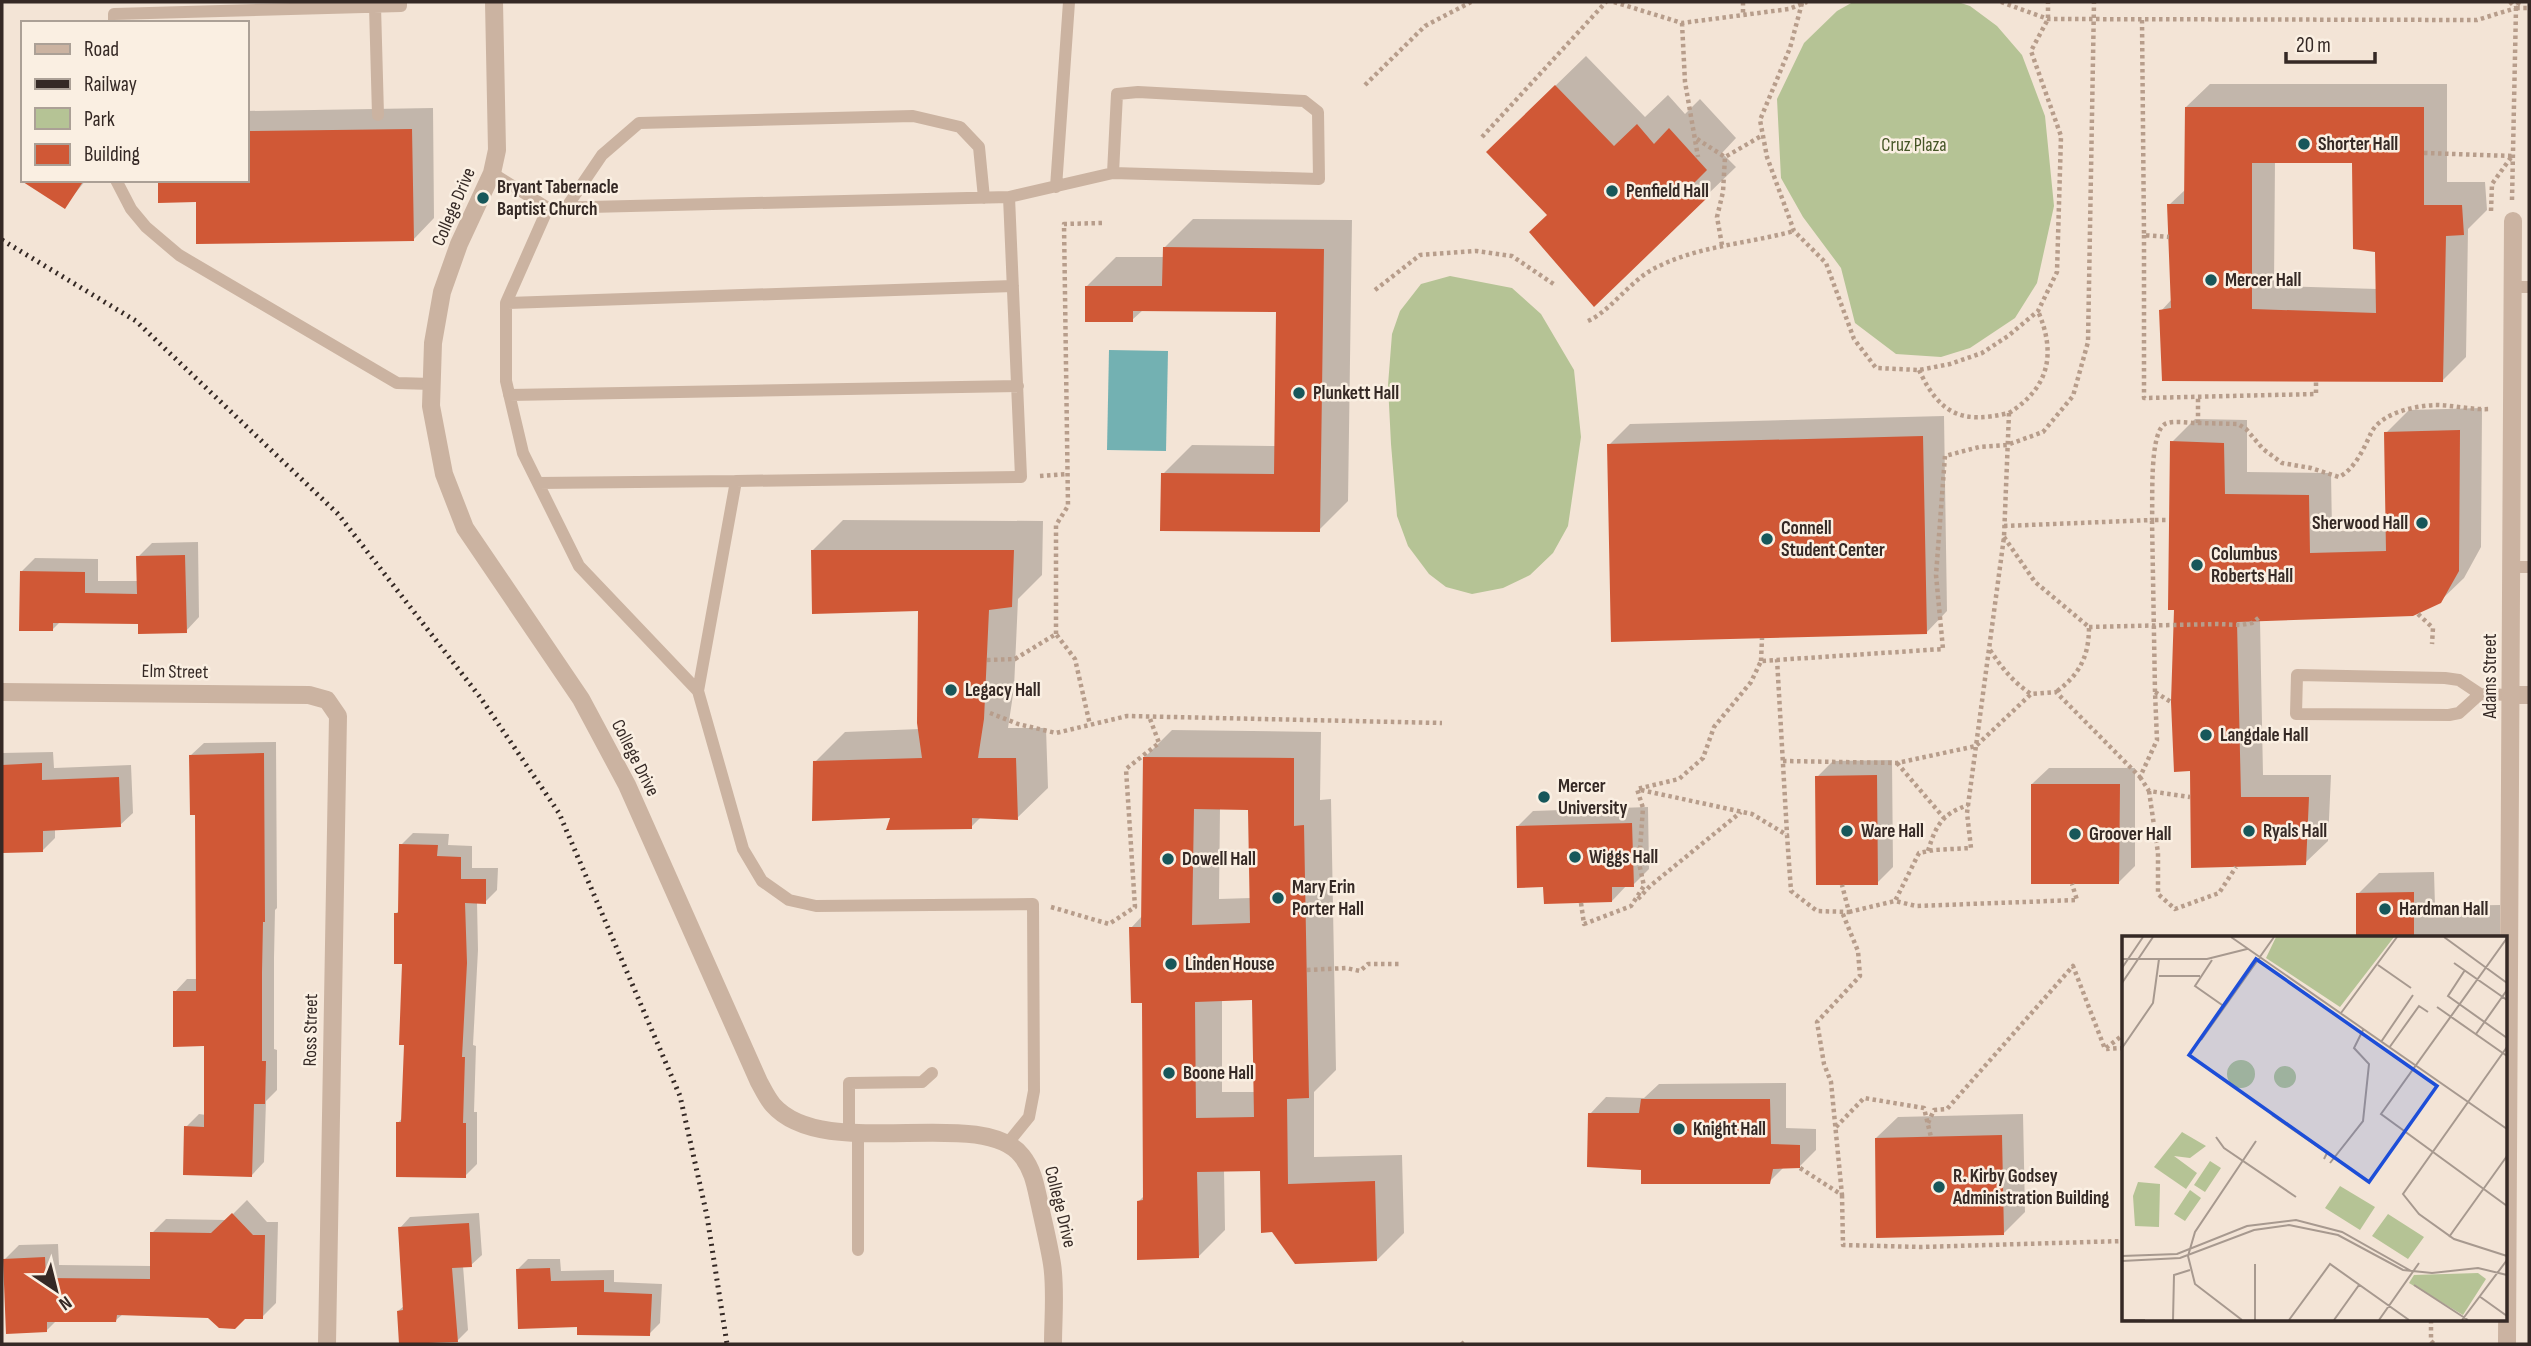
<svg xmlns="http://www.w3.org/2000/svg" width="2531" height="1346" font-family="'Sofia Sans Condensed',sans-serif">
<rect width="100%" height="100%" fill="#f3e4d6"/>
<path fill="#b5c395" d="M1853 2H1958L1970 6 1997 26 2022 55 2045 116 2054 206 2037 283 2015 318 1970 348 1941 357 1896 354 1855 323 1841 268 1803 217 1781 178 1777 99 1804 43 1837 11Z
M1450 276 1512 288 1541 314 1574 370 1581 437 1568 526 1553 553 1530 575 1503 588 1472 594 1446 587 1429 574 1408 546 1397 516 1391 444 1388 385 1392 334 1400 311 1421 284Z"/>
<path fill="#73b1b2" d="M1109 350 1168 351 1166 451 1107 450Z"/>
<path fill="#0003" fill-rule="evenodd" d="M1586 56 1645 117 1668 95 1685 114 1700 99 1736 138 1722 153 1736 167 1594 304 1549 215 1518 122Z
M2210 84H2447V182H2485L2487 210 2468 229 2466 357 2442 381 2161 311 2172 299 2169 205 2186 189V107ZM2275 161H2354L2377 250V289L2274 286Z
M433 108 434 218 413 240 247 180V111Z
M24 180H86L64 207Z
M1193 219 1352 220 1348 501 1319 530 1163 474 1192 445 1276 446 1278 311 1143 310 1132 320 1087 286 1116 257H1164V248Z
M2482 408 2481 547 2464 578 2440 601 2260 620 2263 775H2331L2328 841 2305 863 2191 769 2175 609 2172 442 2195 419 2247 420V472L2331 473 2332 531 2388 530 2386 433 2409 410Z
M1944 416 1947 611 1926 633 1609 445 1630 424Z
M843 520 1043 521 1042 575 1018 599 1014 688 1008 728H1046L1048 788 1017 818 982 816 971 827 892 817 815 762 845 732 920 729V609L812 551Z
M198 542 199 617 186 631 139 622H60L52 630 21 572 35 558 98 559V581H139L138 557 152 543Z
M1172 730 1321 732 1320 800 1331 799 1336 1070 1314 1092V1157L1402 1155 1404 1233 1377 1260 1261 1169 1224 1170 1225 1230 1198 1257 1138 1202 1145 1195 1143 1001 1131 928 1143 915 1145 757ZM1220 808H1250L1251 898 1219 899ZM1253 998 1255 1092H1222V999Z
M276 742 277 908 275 910 274 958V1049L277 1050V1090L266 1101 264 1162 252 1175 186 1127 199 1114 206 1115V1045L175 992 187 979H197V813L191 755 204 743Z
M53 752 54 768 131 765 133 813 120 825 55 829V838L43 850 2 851V753Z
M1892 760 1893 867 1877 883 1817 777 1833 761Z
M2049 768H2135V866L2119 882 2032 784Z
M1648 807 1649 869 1633 885H1627L1612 901 1545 886 1517 827 1533 811Z
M413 833 449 834 448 845 472 846V868H498L497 890 485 902H477L478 950 473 1045 476 1046 474 1112H477V1164L465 1176 398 1123 403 1117 405 1043 404 962 395 914 400 910 401 845Z
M2434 872 2435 906 2500 905V938H2358V894L2379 873Z
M1786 1083V1128L1816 1129V1150L1800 1166 1784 1167 1769 1182 1643 1168 1590 1114 1606 1097 1644 1098 1659 1084Z
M2023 1114 2025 1212 2003 1234 1876 1138 1898 1117Z
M247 1200 267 1222H278L276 1303 262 1317 123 1314 116 1320H57L47 1330 5 1259 19 1245 58 1244 59 1265 152 1266V1233L166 1219 227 1220Z
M479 1213 482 1255 471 1265 463 1266 468 1330 457 1341 401 1344 398 1311 404 1306 400 1228 410 1217Z
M528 1259H560L561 1271 614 1270V1282L662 1284 660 1323 649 1334 579 1325 517 1270Z"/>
<path fill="#d05836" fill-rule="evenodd" d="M1555 85 1614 146 1637 124 1654 144 1669 128 1707 170 1693 184 1707 198 1594 307 1529 232 1547 215 1486 152Z
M2185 107H2424V205H2462L2464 235 2446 236 2443 382 2162 381 2159 310 2171 308 2167 204H2184ZM2252 163H2352L2353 249 2375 252 2376 313 2252 309Z
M412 129 414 241 196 244V202L158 203V180H247V131Z
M20 180H84L65 209Z
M1163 247 1324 249 1320 532 1160 531 1161 473 1274 474 1276 312 1133 311V322H1085V286H1162Z
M2460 430 2459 571 2441 603 2413 616 2237 622 2241 797H2309L2306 865 2191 868 2190 771 2174 772 2171 702 2174 610H2168L2170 441 2224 443 2225 494 2309 495 2310 553 2386 551 2384 432Z
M1923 436 1927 634 1611 642 1607 444Z
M811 550H1014L1012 607 989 610 984 719 978 758H1016L1018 820 972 818V829L886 830 890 818 812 821 813 761 922 758 917 723 918 611 812 614Z
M185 555 187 633 138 634V624L53 623V631H19L20 571 85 572V593L137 594 136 556Z
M264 753 265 922H263L262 972V1061H266L265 1104H254L252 1177 183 1175 184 1126 204 1127V1046L173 1047V991H196L195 815H190L189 755Z
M1143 757 1294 758V826L1304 825 1309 1098 1287 1099 1288 1184 1375 1181 1377 1261 1295 1264 1272 1232 1261 1233 1260 1171 1197 1172 1199 1258 1137 1260V1201L1143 1200 1142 1003H1131L1129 927H1141ZM1194 809 1248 810 1250 923 1192 925ZM1252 1000 1254 1117 1196 1118 1195 1002Z
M42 763V780L119 777 121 827 43 831V852L2 853V765Z
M1877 775 1878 885H1816L1815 776Z
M2031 784H2120L2119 884H2031Z
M1632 823 1634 887H1612V902L1544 904 1543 887 1517 888 1516 826Z
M399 844 438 845 437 856 461 857V879H486V904L465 903 467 963 462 1057H465L463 1123H466V1178L396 1177V1122H401L404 1045H399L402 964H394V913H398Z
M2414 892V938H2356V893Z
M1641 1099H1770L1771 1144 1800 1145V1168L1773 1169 1770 1184H1641V1170L1587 1167 1588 1113H1639Z
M2002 1135 2004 1235 1876 1238 1875 1138Z
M232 1213 253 1235H265L263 1319H245L235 1329 219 1328 208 1318 117 1315 116 1322H47V1332L6 1334 3 1259 45 1257 46 1278 150 1279V1232L211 1233Z
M469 1223 472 1267 452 1268 458 1342 399 1344 397 1311 403 1310 398 1227Z
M550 1268 551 1281 604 1280V1292L652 1294 650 1336 577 1335V1327L518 1329 516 1269Z"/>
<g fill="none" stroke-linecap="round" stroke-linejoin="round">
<path stroke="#b79d8b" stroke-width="4.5" stroke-dasharray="3.5 3.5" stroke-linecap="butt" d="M1614 2 1682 23 1789 9 1807 2
M1743 2V15
M2001 2 2048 19 2477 20 2516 8
M2510 2 2516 8
M2519 2 2516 8H2529
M1802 3 1790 48 1760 120 1767 157 1794 231 1826 263 1854 339 1876 368 1919 370 1950 364 1982 353 2008 336 2038 311 2057 272 2061 136 2031 51 2048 19V2
M2142 20 2144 235 2169 237
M1682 23 1685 82 1698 157
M1365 85 1425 26 1471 2
M1482 137 1606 2
M1697 139 1725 157
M2424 153 2512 156
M2512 200 2516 8
M2491 211 2492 184 2512 156
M2144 235V398L2316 394V382
M1722 245 1717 217 1723 192 1725 157 1763 135
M1375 290 1420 255 1476 251 1512 256 1555 285
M1588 321C1612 310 1630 280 1657 267 1702 245 1747 244 1794 231
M1919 370C1940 415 1962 424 2009 413L2004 537 1967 813 1971 848 1934 850 1919 853 1895 901 1916 906 2077 900 2072 884
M2009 413C2050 387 2056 353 2038 311
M2198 423 2238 424 2246 429 2263 449 2282 463 2311 468 2339 477C2355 469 2364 448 2371 433 2381 413 2414 406 2435 405 2453 405 2471 410 2490 409
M1040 476 1067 474
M2004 526 2152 520C2153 501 2149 433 2165 424 2173 420 2188 423 2198 423V397
M2004 537 2035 582 2089 627C2089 657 2079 675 2056 692
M2418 614 2433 628 2432 644
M2089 627 2217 624 2241 625 2252 623 2261 616
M1056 634V525L1068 506 1064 224 1102 223
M1990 650C2002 668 2013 682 2031 694
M1777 659 1787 834
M987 660 1015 659 1056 634 1075 659 1090 725
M1761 661 1762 638
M2155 692 2152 520H2169
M990 713 1018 724 1056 733 1127 716 1442 723
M1783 761 1897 763 1976 746 2031 694 2056 692 2140 777 2157 740 2155 692 2171 702
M1897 763 1944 818
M2140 777 2149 791 2190 797
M1641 790 1752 814 1787 835 1791 891 1817 911 1849 912 1842 885
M2149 791 2158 853V894L2175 909 2219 893 2236 867
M1928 851C1936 825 1942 814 1968 805
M1638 899 1650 886 1741 812
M1581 903 1584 924 1631 906 1644 886 1639 863 1643 808 1637 789 1679 779 1703 758 1714 727 1751 682 1761 661 1943 649 1936 575 1945 456 1979 447 2007 445 2043 432 2073 396 2088 342 2094 2
M1051 907 1109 924 1135 907 1126 769 1159 743 1149 716
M1849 912 1895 901
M1307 970 1346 968 1360 971 1368 964H1399
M2106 1048 2123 1035
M1928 1123 1934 1110 1947 1109 2073 966 2105 1049 2123 1048
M1836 1127 1864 1098 1924 1108 1931 1137
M1800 1168 1842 1195 1831 1082 1824 1064 1817 1022 1860 976 1858 951 1842 912
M1842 1195 1843 1245 1921 1247 2123 1241
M2431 1320V1341L2434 1344
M1461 1342 1463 1344"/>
<path stroke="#cbb3a1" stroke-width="12" d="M375 6 378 115
M114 23V14L401 6V2
M492 173 548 208
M116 180 131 209 146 227 179 255 397 383 432 384
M1056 187 1069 2
M1009 197 1113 173 1319 179 1318 112 1304 101 1138 92 1117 94 1113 173
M566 208 602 155 639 123 913 116 960 127 979 147 984 198
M2512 287H2529
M506 303 1013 286
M509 395 1018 386
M538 483 736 481
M2511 567H2529
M698 691 579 566 523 453 506 381V303L548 208 1009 197 1021 477 736 481 698 691 743 849 762 881 789 900 816 906 1033 904 1034 1091 1029 1117 1007 1144
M2480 694 2459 713 2449 715 2296 714 2297 675 2445 678 2459 680 2480 694 2511 695
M849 1132V1083L922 1082 932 1073
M858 1250V1133"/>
<path stroke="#cbb3a1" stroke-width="18" d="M494 2 497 150 492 173 459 244 442 292 433 343 431 406 444 474 465 528 581 699 627 785 759 1082C763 1089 767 1098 773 1105 825 1164 982 1104 1022 1156 1034 1171 1036 1189 1040 1206 1044 1225 1049 1245 1052 1264 1056 1290 1053 1318 1053 1344
M2 692 309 695 327 700 338 716 327 1344
M2511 695H2529
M2507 1344 2513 221"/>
<path stroke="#352925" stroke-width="5" stroke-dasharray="2 5" stroke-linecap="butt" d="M2 240 136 321 338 514 480 697 559 813 680 1096 707 1216 727 1344"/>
</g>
<g fill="#17575a" stroke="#faefe2" stroke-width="2.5">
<circle cx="2304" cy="144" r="7"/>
<circle cx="1612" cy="191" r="7"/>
<circle cx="483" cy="198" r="7"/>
<circle cx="2211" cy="280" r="7"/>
<circle cx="1299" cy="393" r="7"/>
<circle cx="2422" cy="523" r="7"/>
<circle cx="1767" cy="539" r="7"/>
<circle cx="2197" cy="565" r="7"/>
<circle cx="951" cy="690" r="7"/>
<circle cx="2206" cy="735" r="7"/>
<circle cx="1544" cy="797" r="7"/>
<circle cx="1847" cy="831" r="7"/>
<circle cx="2249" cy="831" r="7"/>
<circle cx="2075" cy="834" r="7"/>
<circle cx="1575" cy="857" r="7"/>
<circle cx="1168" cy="859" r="7"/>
<circle cx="1278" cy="898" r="7"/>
<circle cx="2385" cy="909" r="7"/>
<circle cx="1171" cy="964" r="7"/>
<circle cx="1169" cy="1073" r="7"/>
<circle cx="1679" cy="1129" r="7"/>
<circle cx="1939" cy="1187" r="7"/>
</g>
<g text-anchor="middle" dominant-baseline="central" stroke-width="5" stroke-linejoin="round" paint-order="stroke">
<g font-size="19" font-weight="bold" fill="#352925" stroke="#faefe2" text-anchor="start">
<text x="2318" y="144">Shorter Hall</text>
<text x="497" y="187">Bryant Tabernacle<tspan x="497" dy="22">Baptist Church</tspan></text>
<text x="1626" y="191">Penfield Hall</text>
<text x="2225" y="280">Mercer Hall</text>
<text x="1313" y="393">Plunkett Hall</text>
<text x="2408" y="523" text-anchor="end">Sherwood Hall</text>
<text x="1781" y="528">Connell<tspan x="1781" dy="22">Student Center</tspan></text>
<text x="2211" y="554">Columbus<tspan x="2211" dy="22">Roberts Hall</tspan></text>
<text x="965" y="690">Legacy Hall</text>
<text x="2220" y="735">Langdale Hall</text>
<text x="1558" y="786">Mercer<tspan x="1558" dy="22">University</tspan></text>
<text x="1861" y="831">Ware Hall</text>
<text x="2263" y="831">Ryals Hall</text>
<text x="2089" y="834">Groover Hall</text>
<text x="1589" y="857">Wiggs Hall</text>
<text x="1182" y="859">Dowell Hall</text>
<text x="1292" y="887">Mary Erin<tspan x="1292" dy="22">Porter Hall</tspan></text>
<text x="2399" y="909">Hardman Hall</text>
<text x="1185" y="964">Linden House</text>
<text x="1183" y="1073">Boone Hall</text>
<text x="1693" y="1129">Knight Hall</text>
<text x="1953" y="1176">R. Kirby Godsey<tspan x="1953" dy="22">Administration Building</tspan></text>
</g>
<g font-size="19" fill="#455526" stroke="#faefe2">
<text x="1914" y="145">Cruz Plaza</text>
</g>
<g font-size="19" fill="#352925" stroke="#faefe2">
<text transform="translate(454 207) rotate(-67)">College Drive</text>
<text transform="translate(175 672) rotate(1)">Elm Street</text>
<text transform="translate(2490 676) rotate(-90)">Adams Street</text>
<text transform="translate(635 758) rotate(63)">College Drive</text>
<text transform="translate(311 1030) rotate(-89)">Ross Street</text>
<text transform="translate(1060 1207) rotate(76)">College Drive</text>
</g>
</g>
<g transform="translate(2122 936)">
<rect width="385" height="385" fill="#f3e4d6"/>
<path d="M154 1H272L218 71 144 22ZM105 138a14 14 0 1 1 28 0a14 14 0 1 1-28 0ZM152 141a11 11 0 1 1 22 0a11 11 0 1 1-22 0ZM60 196 84 210 68 222 52 220 75 237 64 253 32 231ZM88 225 99 232 83 256 72 249ZM16 246 38 248 37 291 13 290 11 260ZM218 250 253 271 238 294 203 272ZM68 254 79 262 63 285 52 278ZM266 278 302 301 286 323 250 300ZM356 337 364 343 341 379 287 347 292 339Z" fill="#b5c395"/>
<path fill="none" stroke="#a7998f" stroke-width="2" d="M109 1 385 193M322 1 385 47M385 2 259 178 385 270M0 23H85L125 13M90 24 73 50 103 71M332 27 385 64M256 29 289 52M0 32 21 1M343 34 326 60 385 102M37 40H78M0 47 31 1M315 71 385 120M219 77 275 1M354 98 385 54M79 104 152 1M259 106 291 59M385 111 281 258 297 278 332 303 385 320M0 112 31 67 37 23M267 112 297 70 306 76M150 179 205 217 202 223M94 201 102 212 174 261M208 227 241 185 247 128 232 112 241 94M327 301 385 220M0 320 55 318 125 290 174 284 220 296 291 336M0 325 58 322 132 294 167 289 216 299 281 334 310 337 356 332 385 339M133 328V384M292 349 346 384M357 360 385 380M0 384H23M51 384 52 339 68 334M120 384 73 348 66 320 73 296 134 205M167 384 208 328 287 384M212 384 237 349M257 384 297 327M340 384 385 324"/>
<path fill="#1d4ed8" fill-opacity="0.15" stroke="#1d4ed8" stroke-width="3.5" d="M134 23 315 150 247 246 67 119Z"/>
<rect width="385" height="385" fill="none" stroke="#352925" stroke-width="3.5"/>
</g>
<rect width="2531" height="1346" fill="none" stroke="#352925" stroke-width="7"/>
<rect x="21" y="21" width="228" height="161" fill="#faefe2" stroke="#aba096" stroke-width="2"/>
<rect x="35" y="44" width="35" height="10" fill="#cbb3a1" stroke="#aba096" stroke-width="2"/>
<text x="84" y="56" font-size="21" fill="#352925">Road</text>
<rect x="35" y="79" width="35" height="10" fill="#352925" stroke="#aba096" stroke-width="2"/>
<text x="84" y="91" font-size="21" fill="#352925">Railway</text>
<rect x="35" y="108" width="35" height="21" fill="#b5c395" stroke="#aba096" stroke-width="2"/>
<text x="84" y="126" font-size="21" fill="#352925">Park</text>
<rect x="35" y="144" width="35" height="21" fill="#d05836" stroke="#aba096" stroke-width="2"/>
<text x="84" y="161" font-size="21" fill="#352925">Building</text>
<g transform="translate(56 1290) rotate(145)" stroke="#faefe2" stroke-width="5" paint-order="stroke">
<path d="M0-5L12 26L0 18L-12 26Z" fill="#352925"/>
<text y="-10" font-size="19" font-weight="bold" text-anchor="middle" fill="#352925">N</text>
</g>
<path d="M2286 52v10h89v-10" fill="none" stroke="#352925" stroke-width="3.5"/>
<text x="2296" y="52" font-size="21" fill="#352925" stroke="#faefe2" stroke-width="5" paint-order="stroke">20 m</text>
</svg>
